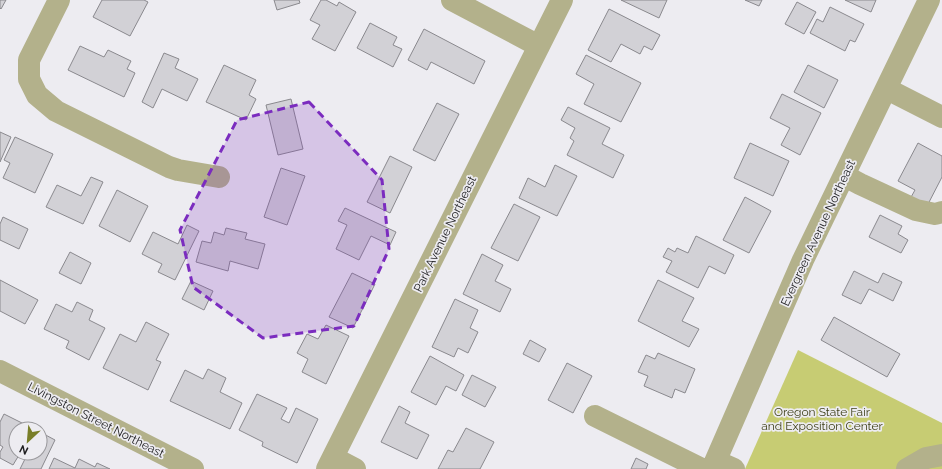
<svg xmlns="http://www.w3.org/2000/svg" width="942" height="469" font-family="Raleway,sans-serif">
<rect width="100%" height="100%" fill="#edecf1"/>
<path fill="#c7cc73" d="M798 350 942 423V469H745Z"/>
<path fill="#d2d1d6" stroke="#8a898e" d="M0 0H6L1 9 0 8Z
M102 0H144L148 2 130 36 93 17Z
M274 0H299L300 3 277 10Z
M321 0H326L337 6 339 2 356 12 335 51 312 39 320 25 310 20Z
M621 0H667L659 18Z
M745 0H762L759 6Z
M845 0H876L871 12Z
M797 2 816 12 804 34 785 24Z
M830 7 864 24 855 42 850 40 845 51 810 33 817 19 823 22Z
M609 9 660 35 652 50 644 46 640 54 621 44 611 62 588 50Z
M370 23 397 37 393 45 402 49 393 67 357 48Z
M424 29 485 61 474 84 431 62 427 70 408 60Z
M80 46 104 57 108 50 131 61 127 69 135 73 124 97 68 70Z
M164 53 179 59 175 68 198 79 187 101 162 89 153 108 142 102Z
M586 55 641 83 621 122 584 104 594 84 576 74Z
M224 65 256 80 249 95 256 99 246 120 206 102Z
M808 65 838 80 824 108 794 92Z
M782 94 821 113 800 155 781 145 790 128 770 118Z
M291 99 303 149 278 155 266 105Z
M437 103 459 114 435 161 413 150Z
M568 107 610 128 602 144 624 155 613 178 567 155 574 141 570 138 575 128 561 120Z
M0 132 11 137 0 162Z
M15 137 53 154 35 193 3 178 10 163 4 160Z
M750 143 789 161 773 196 734 178Z
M918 143 942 156V177L926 208 910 199 915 190 898 181Z
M390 156 412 167 390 213 367 202Z
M555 165 577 176 557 216 519 198 528 178 545 187Z
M281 168 305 176 287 225 264 217Z
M91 177 103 182 83 224 46 207 57 185 81 196Z
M117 190 148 206 130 242 99 226Z
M745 197 771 211 749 253 723 240Z
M514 204 540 217 518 261 491 248Z
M345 208 396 232 390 245 371 236 359 260 336 249 347 225 338 221Z
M880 215 902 226 898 234 908 240 901 253 869 237Z
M3 217 28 229 19 249 0 240V224Z
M187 225 199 231 175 280 158 272 162 264 142 254 153 232 178 244Z
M226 228 247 233 245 239 265 244 258 269 230 261 228 271 196 262 202 241 211 243 214 232 224 235Z
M696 236 734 255 725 274 709 266 698 288 666 272 672 261 663 257 668 248 675 252 677 248 688 253Z
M70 252 91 263 81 284 59 273Z
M482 254 503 265 495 281 511 289 500 312 463 294Z
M854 271 878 283 883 273 902 282 893 301 869 289 861 304 842 295Z
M352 273 375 284 353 328 329 317Z
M0 280 38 300 25 324 0 311Z
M658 280 694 298 682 321 699 329 689 347 638 321Z
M191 281 213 291 204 310 182 299Z
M455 299 478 310 470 328 478 332 468 353 458 348 454 357 432 347Z
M77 302 93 310 89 320 105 328 89 360 66 348 69 341 44 329 56 304 72 312Z
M834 317 900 354 887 377 821 340Z
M146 322 169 334 156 360 161 362 148 390 103 368 120 334 136 342Z
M326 325 349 336 326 384 302 372 308 359 297 353 307 334 318 339Z
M530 340 546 349 539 362 523 354Z
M658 353 695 369 685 393 675 389 672 398 644 386 648 376 638 372 646 355 655 359Z
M430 356 464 375 456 391 446 386 436 405 411 392Z
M567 363 592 376 573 413 548 400Z
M208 369 226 378 220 392 242 403 230 429 170 401 185 370 203 379Z
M472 375 496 387 485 407 462 395Z
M257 394 287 408 281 419 289 423 296 408 318 419 297 463 262 446 263 442 239 430Z
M399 406 410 412 405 423 429 435 417 459 381 442Z
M4 414 34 429H16V453H40V432L55 440 41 469H20L25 459 19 455 13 465 0 458V452L3 447 0 445V422Z
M466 428 494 442 480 469H438L448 450 453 452Z
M54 458 75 468 79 459 95 467 97 463 110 469H49Z
M636 458 648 464 646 469H631Z"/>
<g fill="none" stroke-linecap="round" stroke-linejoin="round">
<path stroke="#b3b18b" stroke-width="22" d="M59 0 29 60V79L37 95 56 111 169 167 178 170 219 177
M452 0 539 46
M887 89 942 117
M845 176 860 184 916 210 935 214 942 212
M0 371 193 469
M595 416 702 469
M334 458 355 469
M716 461 734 469
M327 469 562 0
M712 469 803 260 929 0
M907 469 926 458 942 455"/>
</g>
<path fill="#7b2cbf" fill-opacity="0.2" stroke="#7b2cbf" stroke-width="3" stroke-dasharray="8 5" stroke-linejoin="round" d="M309 102 382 180 389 249 354 326 263 338 193 287 180 230 237 120Z"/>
<g text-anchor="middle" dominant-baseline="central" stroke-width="3.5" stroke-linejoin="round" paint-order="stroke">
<g font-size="12" fill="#1d1d1f" stroke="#edecf1">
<text transform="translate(818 233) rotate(-65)">Evergreen Avenue Northeast</text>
<text transform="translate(445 234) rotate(-64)">Park Avenue Northeast</text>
<text transform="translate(96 420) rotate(27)">Livingston Street Northeast</text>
</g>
<g font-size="12" fill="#3e4019" stroke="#edecf1">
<text x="822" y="412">Oregon State Fair<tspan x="822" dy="14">and Exposition Center</tspan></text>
</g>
</g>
<g transform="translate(28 441) rotate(206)"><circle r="19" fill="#edecf1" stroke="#9a999d"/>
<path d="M0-3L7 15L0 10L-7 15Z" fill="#797e28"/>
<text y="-6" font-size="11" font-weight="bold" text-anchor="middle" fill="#1d1d1f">N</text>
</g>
</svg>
